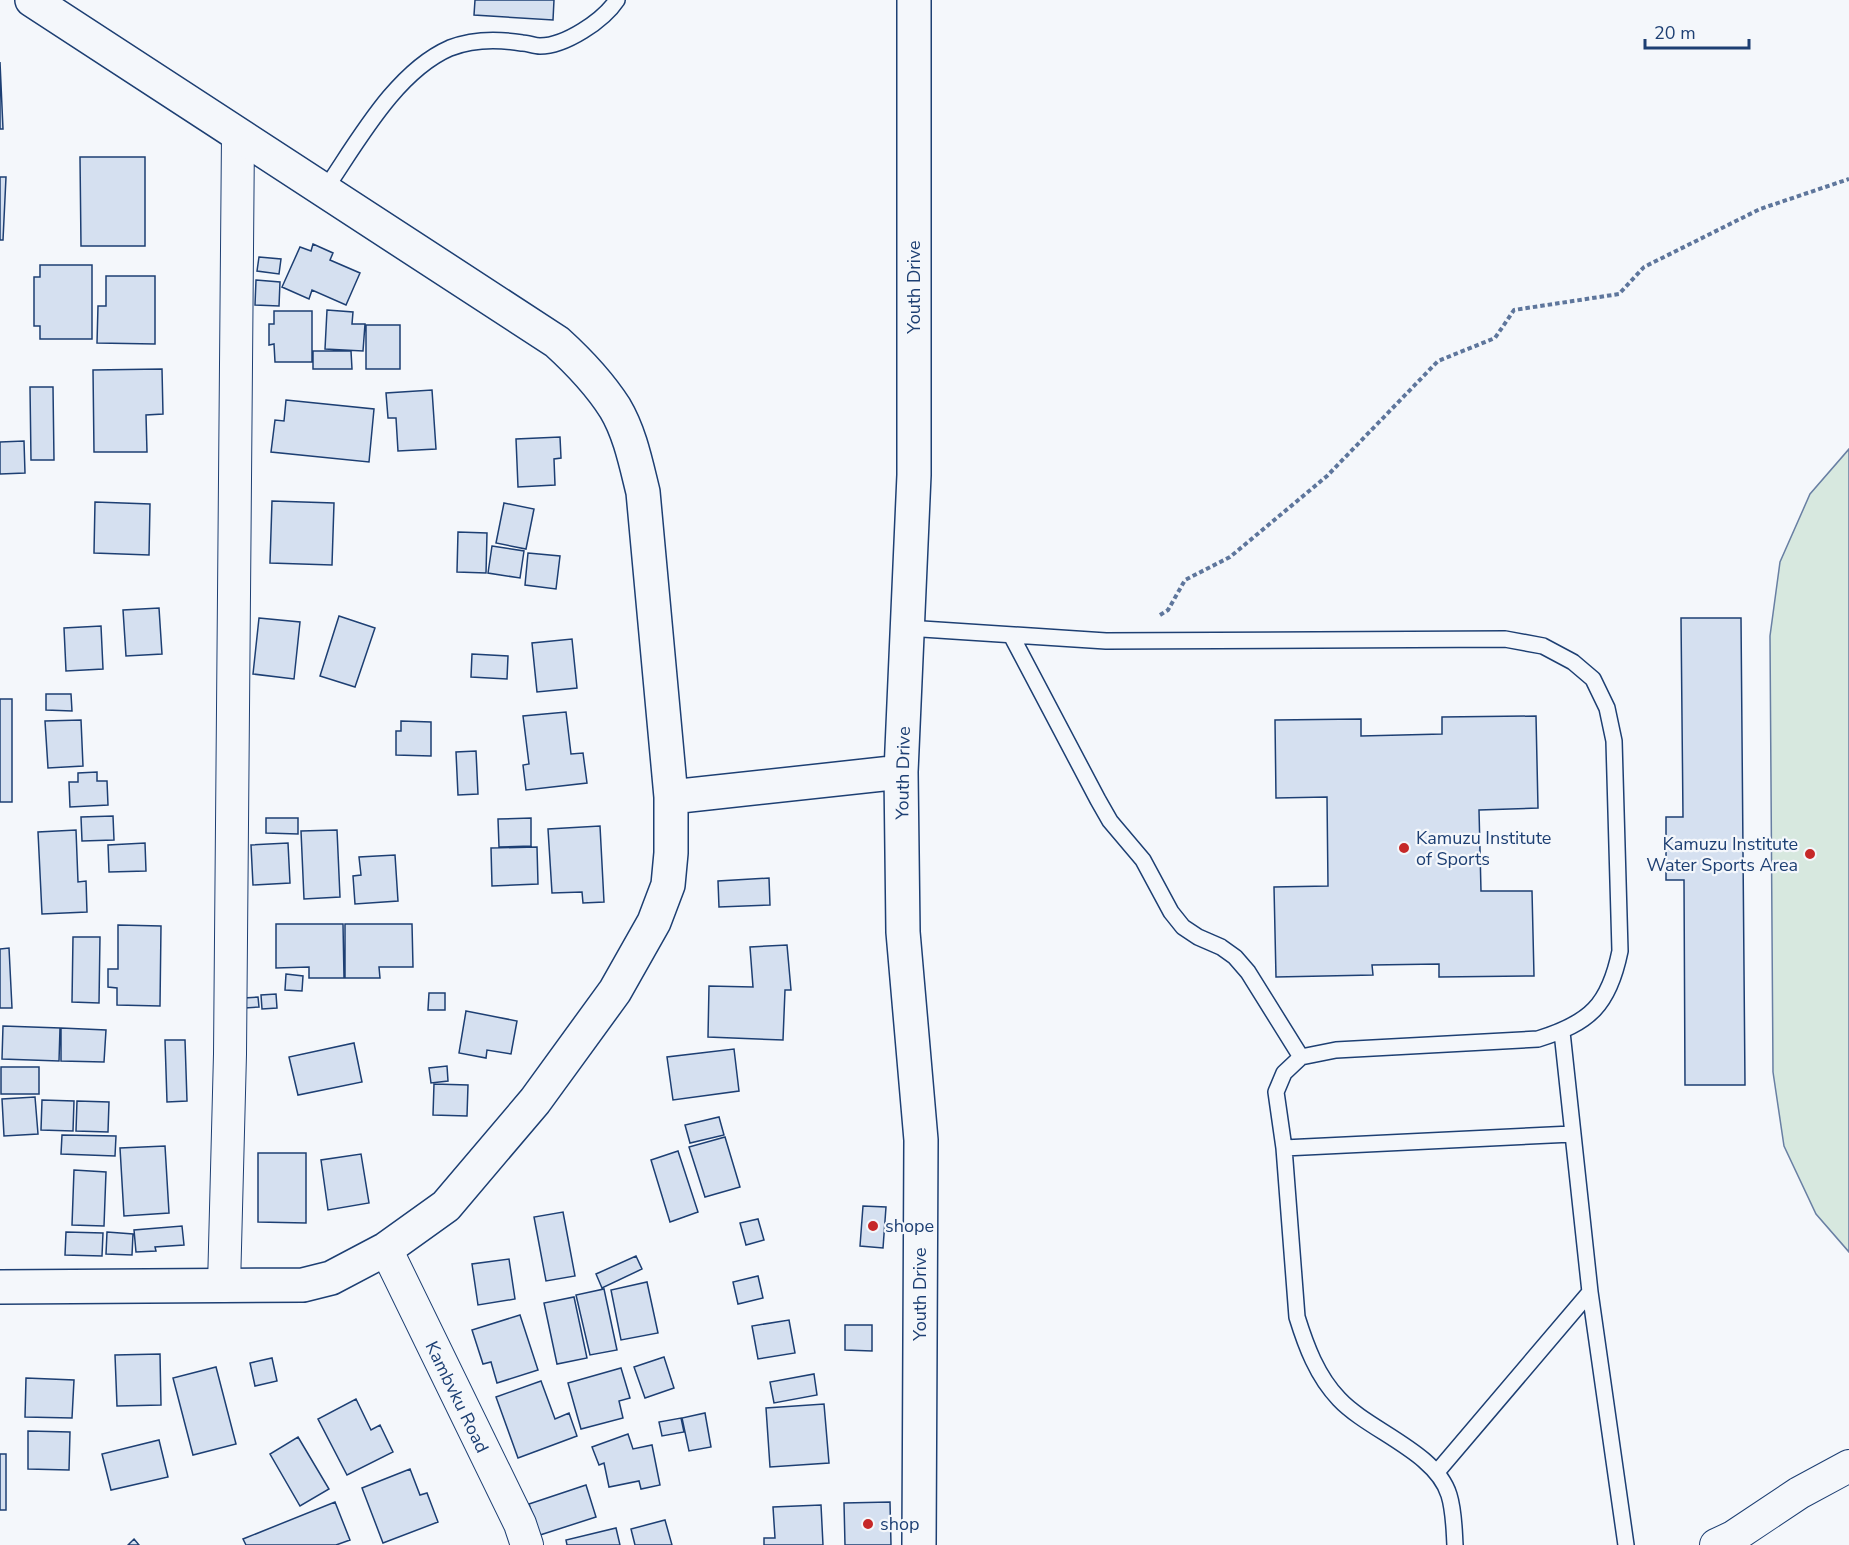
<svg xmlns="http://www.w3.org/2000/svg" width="1849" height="1545" font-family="'Nunito Sans',sans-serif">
<rect width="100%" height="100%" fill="#f4f7fb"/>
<path fill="#d7e8df" stroke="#687fa3" stroke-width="1.5" d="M1849 449V1252L1816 1214 1784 1146 1773 1072 1770 636 1780 562 1810 494Z"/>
<path fill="#d5e0f0" stroke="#1d3f73" stroke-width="1.5" d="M475 0H554L553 20 474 15Z
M0 62 3 129H0Z
M80 157H145V246H81Z
M0 177H6L3 240H0Z
M313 244 333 253 330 260 360 273 346 305 312 290 309 299 282 287 300 247 311 251Z
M259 257 281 259 279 274 257 271Z
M40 265H92V339H40V326H34V277H40Z
M106 276H155V344L97 343 98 306H106Z
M256 280 280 282 279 306 255 305Z
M327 310 353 312 352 324H365L363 351 325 349Z
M274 311H312V362H275L274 344 269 345V324H274Z
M366 325H400V369H366Z
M313 351H351L352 369H313Z
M162 369 163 414 146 415 147 452H94L93 370Z
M30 387H53L54 460H31Z
M432 390 436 449 398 451 396 418H388L386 393Z
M286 400 374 409 369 462 271 452 275 420 284 421Z
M560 437 561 458 554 459 555 485 518 487 516 439Z
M24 441 25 473 0 474V442Z
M272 501 334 503 332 565 270 563Z
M95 502 150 504 149 555 94 553Z
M504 503 534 509 526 549 496 543Z
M458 532 487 533 486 573 457 572Z
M492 546 524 551 520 578 488 573Z
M528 553 560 556 556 589 525 585Z
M159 608 162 654 126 656 123 610Z
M339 616 375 628 355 687 320 676Z
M259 618 300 622 294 679 253 674Z
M1681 618H1741L1745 1085H1685L1684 880H1666V817H1683Z
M101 626 103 669 66 671 64 628Z
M572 639 577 688 537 692 532 643Z
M472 654 508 656 507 679 471 677Z
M46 694H71L72 711 46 710Z
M0 699H12V802H0Z
M566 712 571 754 583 753 587 783 526 790 523 765 529 764 523 716Z
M1536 716 1538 808 1479 810 1481 891H1532L1534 976 1439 977V964L1372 965 1373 975 1276 977 1274 887 1328 886 1327 797 1276 798 1275 720 1361 719V736L1442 734V717Z
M81 720 83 766 48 768 45 721Z
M401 721 431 722V756L396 755V731H401Z
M476 751 478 794 458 795 456 752Z
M97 772V781H107L108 805 70 807 69 782H78V773Z
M113 816 114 840 82 841 81 817Z
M266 818H298V834L266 833Z
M531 818V846L499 847 498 819Z
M600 826 604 902 583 903 582 892 552 893 548 829Z
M76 830 78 882 86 881 87 912 42 914 38 832Z
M337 830 340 897 304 899 301 831Z
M145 843 146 871 109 872 108 845Z
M288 843 290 883 253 885 251 845Z
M537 847 538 884 492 886 491 848Z
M395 855 398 901 355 904 353 876 361 875 359 857Z
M769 878 770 905 719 907 718 881Z
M276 924H343L344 978H309V967L276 968Z
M345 924H412L413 967H379L380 978H345Z
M118 925 161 926 160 1006 117 1005V988L108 987V969H118Z
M73 937H100L99 1003 72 1002Z
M787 945 791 990H785L783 1040 708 1037 709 986 753 987 750 947Z
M9 948 12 1008H0V949Z
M286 974 303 976 302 991 285 990Z
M429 993H445V1010H428Z
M276 994 277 1008 262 1009 261 995Z
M258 997 259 1007 245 1008 244 998Z
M466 1011 517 1021 511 1054 487 1050 486 1058 459 1053Z
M3 1026 60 1028 59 1061 2 1059Z
M61 1028 106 1030 104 1062 61 1061Z
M165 1040H185L187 1101 167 1102Z
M354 1043 362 1082 298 1095 289 1057Z
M734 1049 739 1091 673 1100 667 1057Z
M447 1066 448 1081 431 1083 429 1068Z
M1 1067H39V1094H1Z
M434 1084 468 1085 467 1116 433 1115Z
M35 1097 38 1134 4 1136 2 1099Z
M42 1100 74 1101 73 1131 41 1130Z
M77 1101 109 1102 108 1132 76 1131Z
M719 1117 724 1135 690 1143 685 1125Z
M62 1135 116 1136 115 1156 61 1154Z
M725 1137 740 1187 705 1197 689 1147Z
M165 1146 169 1213 124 1216 120 1148Z
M678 1151 698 1212 670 1222 651 1160Z
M258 1153H306V1223L258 1222Z
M361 1154 369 1203 328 1210 321 1160Z
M74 1170 106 1172 104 1226 72 1225Z
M863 1206 886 1207 883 1248 860 1246Z
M563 1212 575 1276 546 1281 534 1217Z
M758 1219 764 1240 746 1245 740 1223Z
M182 1226 184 1245 155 1247 156 1251 136 1252 134 1230Z
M66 1232 103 1233 102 1256 65 1255Z
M107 1232 133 1234 132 1255 106 1254Z
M636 1256 642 1269 602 1288 596 1274Z
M509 1259 515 1299 478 1305 472 1264Z
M758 1276 763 1298 738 1304 733 1282Z
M647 1282 658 1333 621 1340 611 1290Z
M604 1289 617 1350 590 1355 576 1295Z
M574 1297 587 1358 557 1364 544 1303Z
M520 1315 538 1370 497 1383 491 1362 483 1364 472 1330Z
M789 1320 795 1353 758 1359 752 1326Z
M845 1325H872V1351L845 1350Z
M160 1354 161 1405 117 1406 115 1355Z
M664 1357 674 1388 645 1398 634 1367Z
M272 1358 277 1381 255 1386 250 1363Z
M216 1367 236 1444 193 1455 173 1378Z
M621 1368 630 1398 619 1401 623 1418 581 1429 568 1383Z
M814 1374 817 1395 774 1403 770 1382Z
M26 1378 74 1380 72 1418 25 1417Z
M541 1381 555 1419 569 1413 577 1436 518 1458 496 1397Z
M356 1399 371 1430 380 1425 393 1452 347 1475 318 1419Z
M824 1404 829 1463 770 1467 766 1408Z
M705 1413 711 1447 689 1451 682 1418Z
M681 1418 684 1432 662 1436 659 1422Z
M28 1431 70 1432 69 1470 28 1469Z
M628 1434 633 1449 652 1445 660 1485 641 1489 639 1481 609 1487 604 1463 599 1465 592 1447Z
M298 1437 329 1489 300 1506 270 1454Z
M159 1440 168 1477 111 1490 102 1454Z
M0 1454H6V1510H0Z
M410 1469 420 1495 427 1493 438 1522 383 1543 362 1488Z
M586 1485 596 1517 540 1535 529 1504Z
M335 1502 350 1540 336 1545H246L243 1539Z
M890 1502 891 1545H845L844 1503Z
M821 1505 823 1545H764V1538H775L773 1507Z
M665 1520 672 1545H635L631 1529Z
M616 1528 620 1545H567L566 1540Z
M134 1539 139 1545H128Z"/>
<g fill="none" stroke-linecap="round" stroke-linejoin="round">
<defs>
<path id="lane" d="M324 191C357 143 395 72 450 48 473 39 498 39 522 43 528 43 534 46 540 46 565 46 603 21 617 0
M907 628 1106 641 1505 639 1543 646 1573 662 1593 679 1607 708 1614 741 1620 951C1609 1005 1590 1023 1538 1039L1336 1050 1301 1057 1284 1073 1276 1092 1284 1148 1297 1317C1306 1346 1317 1376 1339 1399 1369 1431 1436 1452 1449 1495 1454 1511 1454 1528 1455 1545
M1011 635 1098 800 1110 821 1143 860 1171 912 1183 927 1198 937 1221 947 1235 957 1248 972 1301 1057
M1562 1032 1590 1292 1626 1545
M1284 1148 1572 1134
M1437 1472 1590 1292"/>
<path id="street" d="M386 1249 520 1524 527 1545
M224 1286 230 1054 238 135
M1716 1545 1733 1537 1799 1493 1849 1466"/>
<path id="secondary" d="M914 0V475L901 772 903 932 921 1140 919 1545
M671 797 901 772
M0 1287 303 1285 331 1278 386 1249 446 1206 535 1101 615 991 654 922 668 885 671 853V797L643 492C636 464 630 433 615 408 599 383 579 362 557 342L32 0"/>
</defs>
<use href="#lane" stroke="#1d3f73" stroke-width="18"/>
<use href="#street" stroke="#1d3f73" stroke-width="34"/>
<use href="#secondary" stroke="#1d3f73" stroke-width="36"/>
<path stroke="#5e769c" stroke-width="4" stroke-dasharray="4.5 3" stroke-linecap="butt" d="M1160 615 1168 610 1185 580 1230 557 1327 476 1438 361 1495 338 1514 310 1619 294 1644 267 1760 209 1849 179"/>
<use href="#lane" stroke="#f4f7fb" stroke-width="15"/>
<use href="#street" stroke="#f4f7fb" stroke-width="32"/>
<use href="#secondary" stroke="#f4f7fb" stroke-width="33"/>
</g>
<g fill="#c62828" stroke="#f4f7fb" stroke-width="2">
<circle cx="1404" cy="848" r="6"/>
<circle cx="1810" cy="854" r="6"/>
<circle cx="873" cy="1226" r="6"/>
<circle cx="868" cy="1524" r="6"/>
</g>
<g text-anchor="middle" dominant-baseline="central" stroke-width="4.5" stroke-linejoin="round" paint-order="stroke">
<g font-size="18" fill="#1d3f73" stroke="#f4f7fb">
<text transform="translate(914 287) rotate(-90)">Youth Drive</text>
<text transform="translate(903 773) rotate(-89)">Youth Drive</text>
<text transform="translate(920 1294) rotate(-90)">Youth Drive</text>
<text transform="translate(457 1397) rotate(64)">Kambvku Road</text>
</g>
<g font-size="18" fill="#1d3f73" stroke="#f4f7fb" text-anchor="start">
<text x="1416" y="838">Kamuzu Institute<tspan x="1416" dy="21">of Sports</tspan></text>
<text x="1798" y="844" text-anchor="end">Kamuzu Institute<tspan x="1798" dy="21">Water Sports Area</tspan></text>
<text x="885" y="1226">shope</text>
<text x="880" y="1524">shop</text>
</g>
</g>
<path d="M1645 39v9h104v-9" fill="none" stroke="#1d3f73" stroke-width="3"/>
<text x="1654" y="39" font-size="18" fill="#1d3f73" stroke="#f4f7fb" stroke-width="4.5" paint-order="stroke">20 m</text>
</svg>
